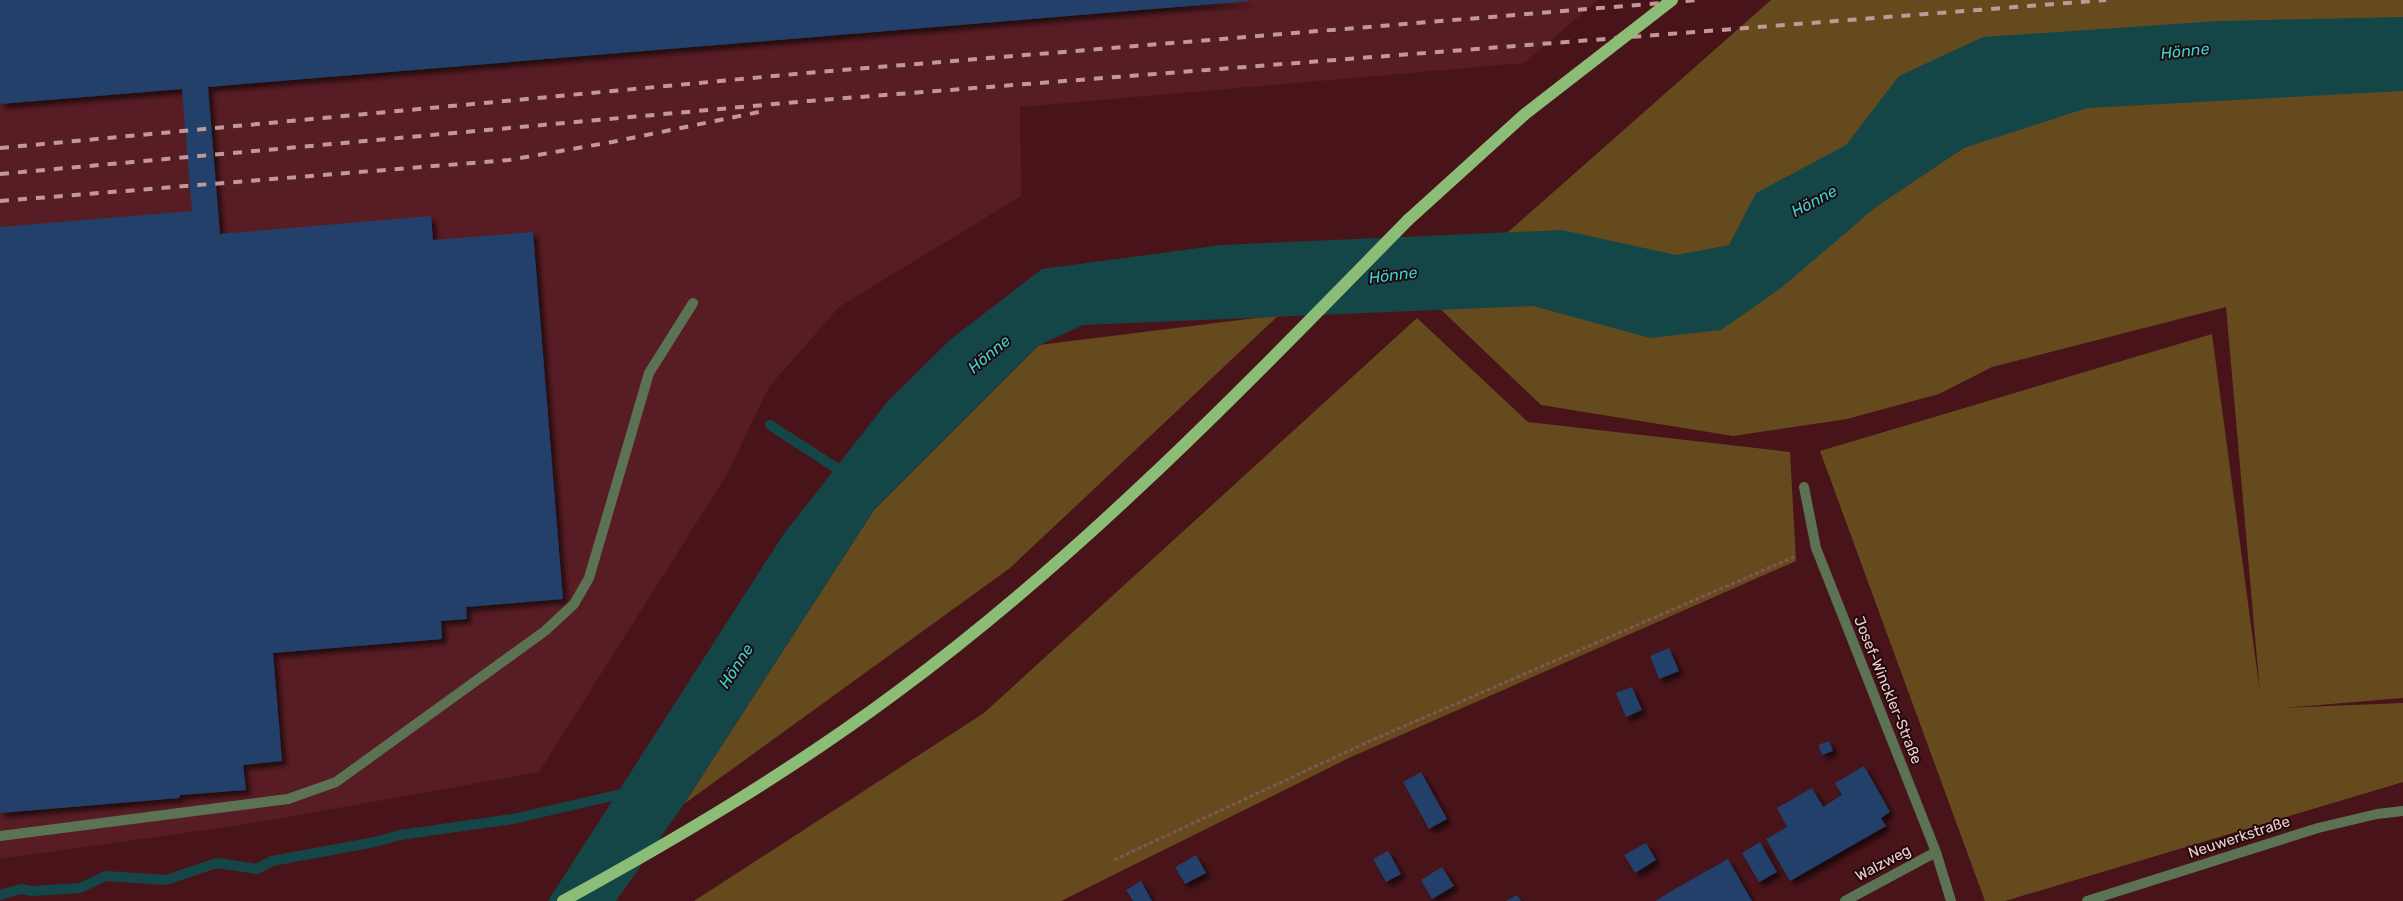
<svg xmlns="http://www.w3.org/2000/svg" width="2403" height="901" font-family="Rubik,sans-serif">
<defs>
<filter id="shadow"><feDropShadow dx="4.5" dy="4.5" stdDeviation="2.5" flood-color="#0009"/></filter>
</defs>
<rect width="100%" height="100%" fill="#48141a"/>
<path fill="#581c24" d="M0 0H1598L1524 63 1020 107 1021 196 839 307 769 387 726 476 539 772 254 823 0 859Z"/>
<path fill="#654a1e" d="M1771 0H2403V698L2282 708 2403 703V782L2005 901H1985L1820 451 2212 334 2260 693 2226 307 1992 367 1939 394 1847 419 1733 436 1541 405 1431 300Z
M1279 315 1010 568 684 804 874 510 1039 345Z
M1417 318 1528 422 1790 452 1796 561 1351 757 1061 901H694L984 713Z"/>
<path fill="#154647" d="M2403 17V91L2087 108 1964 148 1876 207 1781 288 1721 330 1650 338 1533 306 1083 325 1039 345 874 510 684 804 616 901H548L783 535 888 401 951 339 1042 269 1221 245 1562 230 1676 255 1729 245 1756 193 1846 145 1899 76 1983 37 2219 21Z"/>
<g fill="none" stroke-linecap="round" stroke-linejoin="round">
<path stroke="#154647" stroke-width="10" d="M770 425 847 475
M0 895 21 889 32 891 80 888 106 876 166 880 217 863 257 869 272 861 375 842 400 835 513 819 630 792"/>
</g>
<path fill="#224069" filter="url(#shadow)" d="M0 0H1249V1L208 87 220 234 431 216 433 240 533 232 563 599 466 607 467 619 441 621 442 639 273 653 282 761 243 765 246 790 180 795 179 798 0 813V227L192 211 182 89 0 104Z
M1669 648 1679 671 1659 679 1650 656Z
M1632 687 1642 710 1626 717 1616 693Z
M1829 741 1833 751 1822 755 1818 745Z
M1864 766 1890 812 1881 818 1886 826 1790 881 1766 839 1787 827 1777 808 1812 788 1823 807 1842 795 1835 783Z
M1421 772 1447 819 1429 829 1403 782Z
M1760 842 1777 872 1759 882 1742 853Z
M1646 843 1656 860 1635 873 1624 855Z
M1388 851 1401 874 1386 882 1373 859Z
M1196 855 1206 873 1185 884 1175 867Z
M1728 859 1752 901H1655L1675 889Z
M1442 867 1454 886 1432 899 1421 880Z
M1141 881 1152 901H1133L1126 890Z
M1517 895 1521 901H1506Z"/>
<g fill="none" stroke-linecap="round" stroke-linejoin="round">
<path stroke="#825458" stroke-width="3" stroke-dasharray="4 2.5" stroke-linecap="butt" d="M1114 860 1370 741 1794 557"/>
<path stroke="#5b7352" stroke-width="10" d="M0 836 288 799 336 782 545 631 574 604 589 578 649 373 693 303"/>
<path stroke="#5b7352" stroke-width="10" d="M1804 487 1816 548 1936 852 1951 901
M1845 901 1936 852
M2087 901 2318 828 2377 814 2403 811"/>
<path stroke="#8cbd77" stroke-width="12" d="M563 901C678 838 791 771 897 692 1084 554 1246 385 1408 220"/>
<path stroke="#c0989a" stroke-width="4" stroke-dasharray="9 9" stroke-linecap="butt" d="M0 148 806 73 1698 0
M0 174 808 101 2106 0
M0 201 509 160 612 142 759 112"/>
<path stroke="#8cbd77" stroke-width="12" d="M1408 220 1525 114 1672 0"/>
</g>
<g text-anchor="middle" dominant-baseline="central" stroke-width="4" stroke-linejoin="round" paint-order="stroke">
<g font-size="15" fill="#efcccd" stroke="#20090b">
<text transform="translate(1888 690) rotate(68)">Josef-Winckler-Straße</text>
<text transform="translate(2239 837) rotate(-18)">Neuwerkstraße</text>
<text transform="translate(1883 863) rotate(-28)">Walzweg</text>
</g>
<g font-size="16" font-style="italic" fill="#34d7d9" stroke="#20090b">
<text transform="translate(2185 51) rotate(-6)">Hönne</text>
<text transform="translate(1814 201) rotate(-28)">Hönne</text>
<text transform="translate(1393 275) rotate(-7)">Hönne</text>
<text transform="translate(989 354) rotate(-40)">Hönne</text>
<text transform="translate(736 666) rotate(-57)">Hönne</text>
</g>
</g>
</svg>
